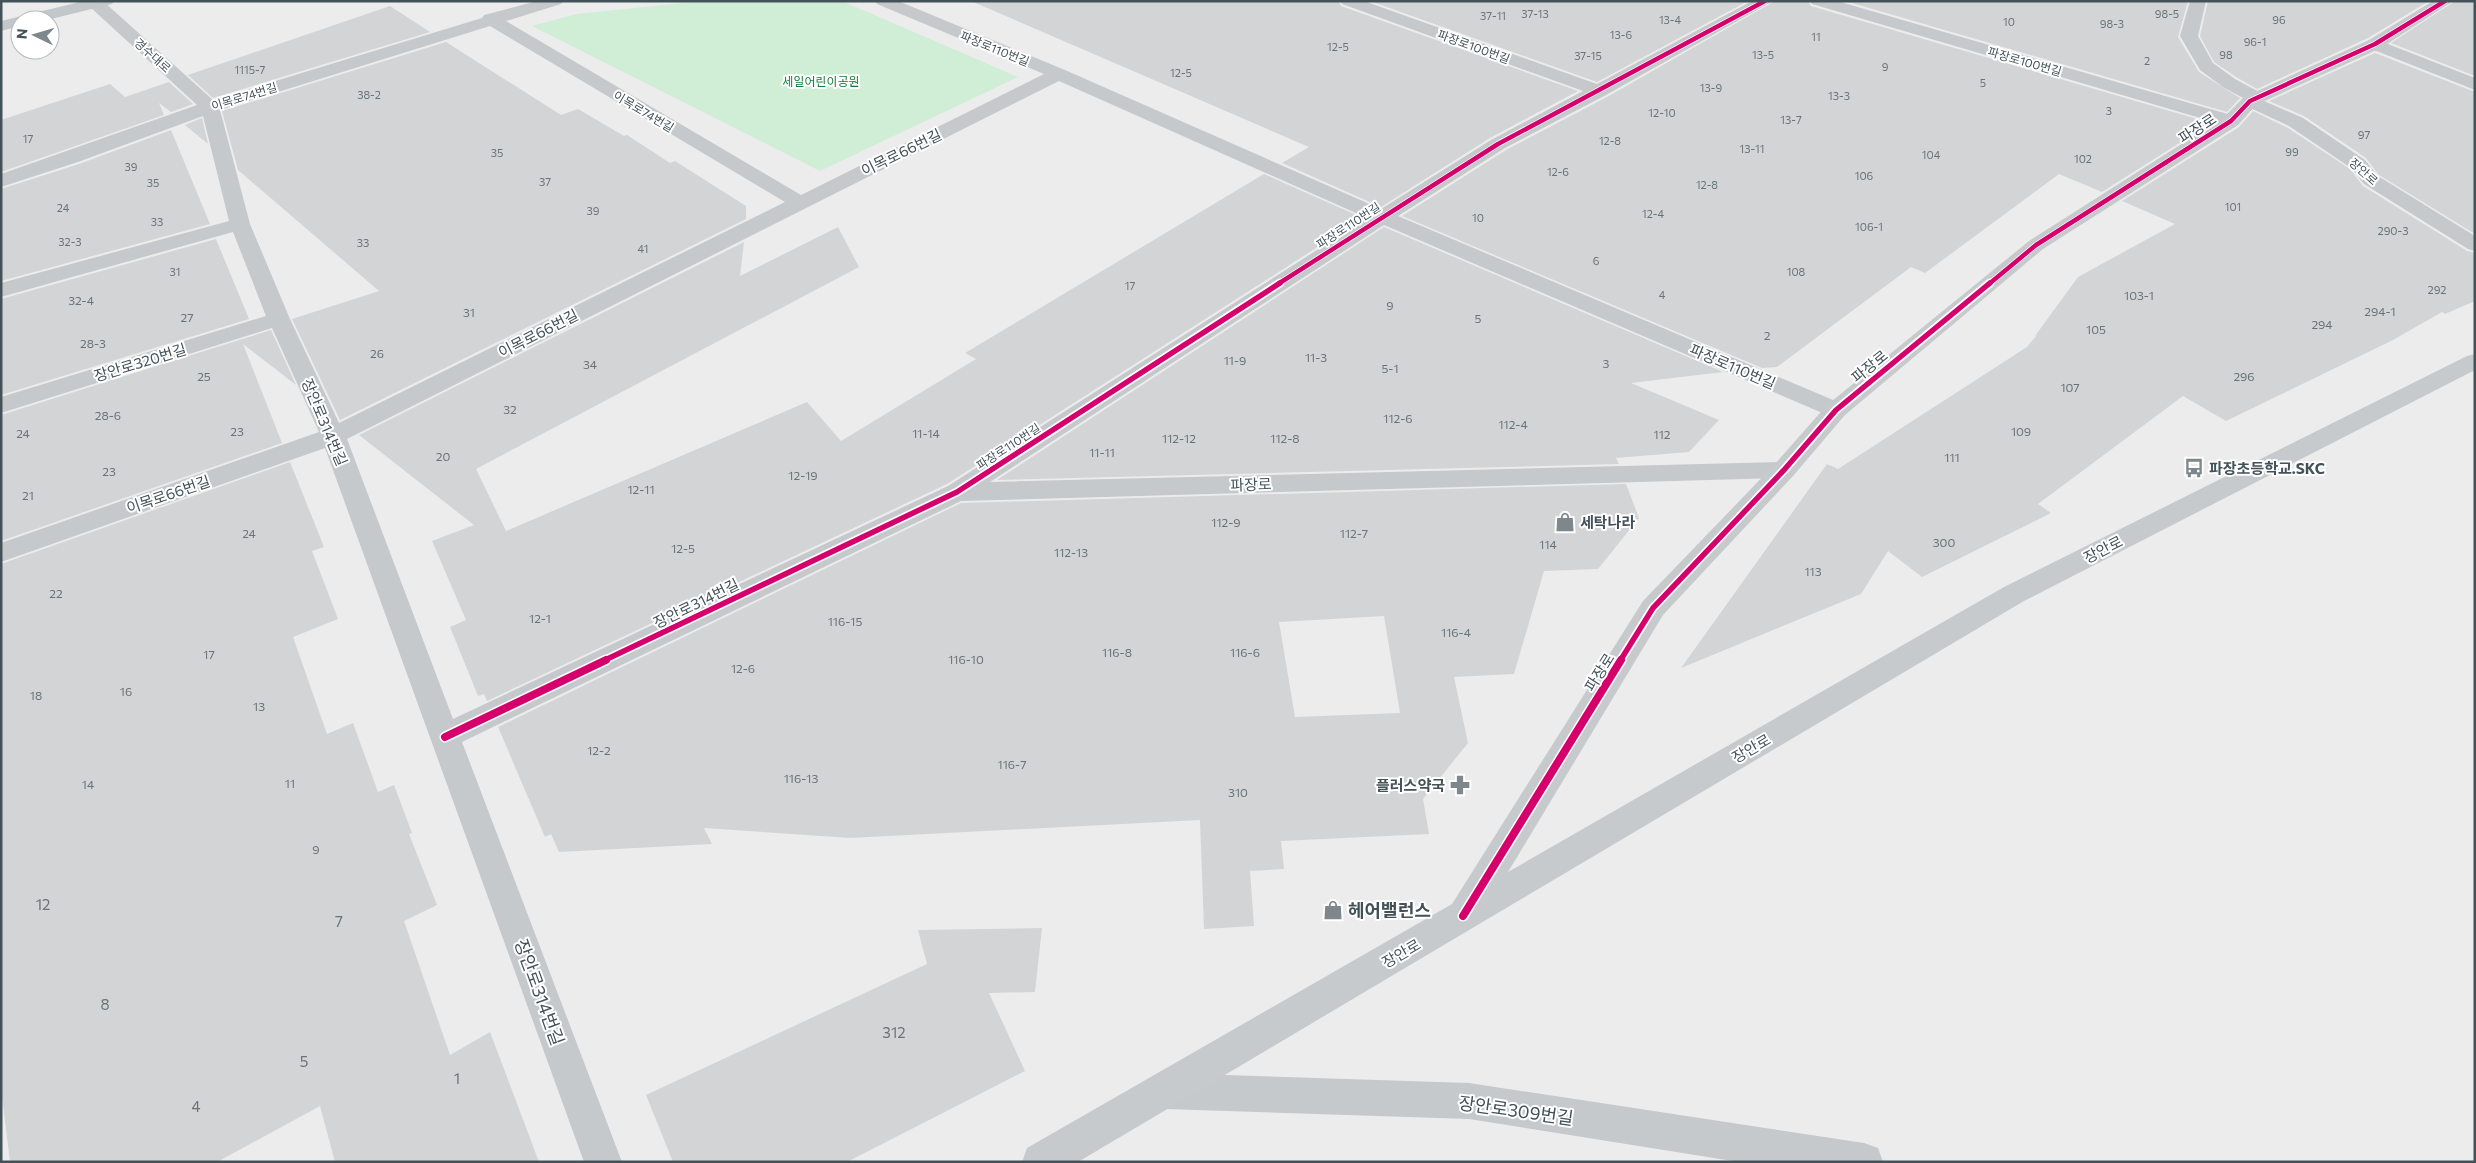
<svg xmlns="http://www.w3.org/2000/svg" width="2476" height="1163" font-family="Commissioner,'Noto Sans KR',sans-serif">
<rect width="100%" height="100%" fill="#edecec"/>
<path fill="#cfeed5" d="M701 1H842L1018 77 820 171 532 26 576 14Z"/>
<path fill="#d3d4d5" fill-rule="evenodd" d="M971 1H1338L1341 6 1578 91 1490 138 1381 207 1282 163 1309 147Z
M1370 1H1748L1597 82Z
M1775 1H1808L1811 6 2211 123 2102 192 2059 174 1925 273 1911 267 1777 367 1762 368 1402 216 1506 150 1607 97Z
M1845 1H2188L2178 37 2199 72 2240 98 2227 112Z
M2208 1H2429L2368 38 2257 89 2236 77 2214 62 2200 36Z
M2455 1H2475V76L2391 43Z
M390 6 430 32 213 98 188 75Z
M446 42 561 115 578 109 624 136 627 135 670 163 675 161 746 206V219L340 420 292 319 379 291 238 170 222 111Z
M2375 53 2475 92V234L2379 175 2366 158 2304 116 2269 101Z
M169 82 193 104 171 112 159 103 164 115 1 172V120L110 84 125 97Z
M2253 111 2288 128 2350 169 2363 186 2467 251 2475 253V301L2445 314 2442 312 2393 340 2226 421 2183 396 2038 504 2051 513 1922 577 1888 551 1861 594 1681 668 1827 464 1838 469 2027 347 2037 335 2035 336 2078 277 2175 224 2122 201 2239 127Z
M202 118 208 144 185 125Z
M171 130 210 224 1 281V189L79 164Z
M1264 174 1363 218 947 484 487 701 484 694 478 696 450 627 466 620 432 541 474 525 359 435 744 242 740 276 838 227 859 267 476 469 506 531 807 402 841 441 976 359 965 353Z
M1384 227 1723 372 1631 383 1719 420 1689 452 1616 458 1619 464 997 480Z
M216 239 249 319 1 395V299Z
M271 330 296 385 243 344 282 443 1 541V415Z
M290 462 324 547 312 551 338 619 293 637 327 734 353 723 378 792 394 785 412 833 409 834 437 905 404 921 450 1055 490 1032 539 1162H335L320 1106 217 1162H10L1 1087V564Z
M1626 484 1639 518 1598 569 1544 571 1514 674 1454 677 1468 743 1423 799 1429 834 1281 841 1284 869 1250 871 1254 926 1204 929 1200 820 850 838 704 828 712 844 559 852 551 834 545 837 498 727 961 503ZM1384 616 1400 713 1295 717 1279 622Z
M1042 928 1035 992 989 993 1025 1071 847 1162H673L646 1095 927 964 918 930Z"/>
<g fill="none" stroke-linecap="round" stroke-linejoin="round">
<path fill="#c5c9cc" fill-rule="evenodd" d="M2190 1H2206L2198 36 2213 63 2235 79 2263 94 2266 98 2264 101 2303 118 2365 160 2378 176 2475 236V251L2468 249 2364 184 2351 168 2289 126 2244 105 2241 101 2243 98 2223 87 2200 70 2180 36Z"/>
<path fill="#c5c9cc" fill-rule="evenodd" d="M90 1H103L213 100 482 18 484 15 537 1H563L561 4 506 21 801 195 1044 74 877 4 875 1H898L1065 70 1381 209 1491 140 1583 91 1342 4 1340 1H1364L1597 84 1752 1H1773L1606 95 1505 148 1398 216 1845 405 1848 410 1845 415 1836 418 1827 415 1384 225 990 482 1784 462 1793 464 1797 470 1793 476 1784 478 961 501 462 742 622 1162H584L325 448 1 562V543L319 432 272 328 1 413V397L266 316 233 232 1 297V283L229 221 203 116 78 162 1 187V174L197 105 90 7 88 4ZM490 26 785 202 339 423 290 319 250 224 220 110ZM1059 81 1367 218 948 486 453 719 347 439Z
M1810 1H1837L2238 117 2240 121 2238 125H2224L1812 4Z
M2375 39 2475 78V90L2369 48 2366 44 2369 40Z
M1165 1073 1469 1083 1864 1143 1878 1148 1883 1162H1739L1469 1119 1165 1109 1152 1104 1146 1091 1152 1078Z"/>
<path fill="#c6cacd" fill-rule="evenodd" d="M2433 1H2453L2381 48 2256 105 2238 125 2043 249 1845 415 1793 476 1663 615 1508 872 2004 587 2467 356 2475 354V370L2024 601 1078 1162H1022L1027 1148 1452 904 1643 601 1775 464 1827 405 2029 241 2224 117 2244 97 2369 40Z"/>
<path fill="#c2c7ca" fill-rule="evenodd" d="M84 1H114L112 4 47 20H20V26L1 31V21Z"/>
<defs>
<path id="cycleway-far2" d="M1278 284 1498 144 1765 1
M1989 284 2036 245 2231 121 2250 101 2375 44 2445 1"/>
<path id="cycleway-far1" d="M603 661 957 492 1280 283
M1620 661 1653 608 1784 470 1836 410 1990 283"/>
<path id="cycleway" d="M445 737 606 660
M1463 916 1621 660"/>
</defs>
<use href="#cycleway-far2" stroke="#fff" stroke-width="6"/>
<use href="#cycleway-far1" stroke="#fff" stroke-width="9"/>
<use href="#cycleway" stroke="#fff" stroke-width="11"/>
<use href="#cycleway-far2" stroke="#d6006c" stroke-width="4.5"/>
<use href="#cycleway-far1" stroke="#d6006c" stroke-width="5.5"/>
<use href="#cycleway" stroke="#d6006c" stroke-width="8"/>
</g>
<defs>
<symbol id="bus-bare" viewBox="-9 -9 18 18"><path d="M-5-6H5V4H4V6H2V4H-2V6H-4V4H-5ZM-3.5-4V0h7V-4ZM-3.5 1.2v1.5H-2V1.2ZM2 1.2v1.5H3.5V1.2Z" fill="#7e888c" stroke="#fff" stroke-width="2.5" paint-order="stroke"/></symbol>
<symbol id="shop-bare" viewBox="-9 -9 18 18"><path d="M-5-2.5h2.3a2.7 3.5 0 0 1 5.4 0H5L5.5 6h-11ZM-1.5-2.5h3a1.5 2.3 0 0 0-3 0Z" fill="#7e888c" stroke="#fff" stroke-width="2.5" paint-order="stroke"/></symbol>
<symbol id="pharmacy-bare" viewBox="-9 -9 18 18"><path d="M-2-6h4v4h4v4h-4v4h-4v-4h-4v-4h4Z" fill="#7e888c" stroke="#fff" stroke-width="2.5" paint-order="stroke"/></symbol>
</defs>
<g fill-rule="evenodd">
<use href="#bus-bare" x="2180" y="454" width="28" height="28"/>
<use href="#shop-bare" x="1551" y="508" width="28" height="28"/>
<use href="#pharmacy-bare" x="1446" y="771" width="28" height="28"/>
<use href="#shop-bare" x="1319" y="896" width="28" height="28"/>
</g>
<g text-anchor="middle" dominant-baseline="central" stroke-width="4" stroke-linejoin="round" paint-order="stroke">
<g font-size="11" fill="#687479">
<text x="1535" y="13">37-13</text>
<text x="2167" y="13">98-5</text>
<text x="1493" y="15">37-11</text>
<text x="1670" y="19">13-4</text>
<text x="2279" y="19">96</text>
<text x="2009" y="21">10</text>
<text x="2112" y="23">98-3</text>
<text x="1621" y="34">13-6</text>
<text x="1816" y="36">11</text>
<text x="2255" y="41">96-1</text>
<text x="1338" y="46">12-5</text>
<text x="1763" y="54">13-5</text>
<text x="2226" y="54">98</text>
<text x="1588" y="55">37-15</text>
<text x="2147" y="60">2</text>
<text x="1885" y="66">9</text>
<text x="250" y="69">1115-7</text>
<text x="1181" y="72">12-5</text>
<text x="1983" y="82">5</text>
<text x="1711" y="87">13-9</text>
<text x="369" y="94">38-2</text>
<text x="1839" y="95">13-3</text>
<text x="2109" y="110">3</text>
<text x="1662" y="112">12-10</text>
<text x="1791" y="119">13-7</text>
<text x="2364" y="134">97</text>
<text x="28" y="138">17</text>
<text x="1610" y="140">12-8</text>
<text x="1752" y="148">13-11</text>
<text x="2292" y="151">99</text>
<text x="497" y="152">35</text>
<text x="1931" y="154">104</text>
<text x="2083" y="158">102</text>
<text x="131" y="166">39</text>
<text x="1558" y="171">12-6</text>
<text x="1864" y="175">106</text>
<text x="545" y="181">37</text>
<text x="153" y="182">35</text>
<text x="1707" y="184">12-8</text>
<text x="2233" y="206">101</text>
<text x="63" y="207">24</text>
<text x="593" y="210">39</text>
<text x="1653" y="213">12-4</text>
<text x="1478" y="217">10</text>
<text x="157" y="221">33</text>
<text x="1869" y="226">106-1</text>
<text x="2393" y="230">290-3</text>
<text x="70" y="241">32-3</text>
<text x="363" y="242">33</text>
<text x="643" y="248">41</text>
<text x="1596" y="260">6</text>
<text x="175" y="271">31</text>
<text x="1796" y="271">108</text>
<text x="1130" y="285">17</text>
<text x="2437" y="289">292</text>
<text x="1662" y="294">4</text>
</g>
<g font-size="12" fill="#435259" stroke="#fff">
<text transform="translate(1474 46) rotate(20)">파장로100번길</text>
<text transform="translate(995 48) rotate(22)">파장로110번길</text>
<text transform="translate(153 55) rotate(42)">경수대로</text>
<text transform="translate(2025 61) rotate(16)">파장로100번길</text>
<text transform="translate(244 96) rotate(-17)">이목로74번길</text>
<text transform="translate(644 111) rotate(31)">이목로74번길</text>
<text transform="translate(2364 171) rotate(42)">장안로</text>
<text transform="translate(1348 225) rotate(-33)">파장로110번길</text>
<text transform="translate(1008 446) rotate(-33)">파장로110번길</text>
</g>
<g font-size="12" fill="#127c37" stroke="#fff">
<text x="821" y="81">세일어린이공원</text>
</g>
<g font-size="12" fill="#687479">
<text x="2139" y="295">103-1</text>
<text x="81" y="300">32-4</text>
<text x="1390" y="305">9</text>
<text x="2380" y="311">294-1</text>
<text x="469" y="312">31</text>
<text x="187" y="317">27</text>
<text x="1478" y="318">5</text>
<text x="2322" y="324">294</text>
<text x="2096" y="329">105</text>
<text x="1767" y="335">2</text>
<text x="93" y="343">28-3</text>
<text x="377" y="353">26</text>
<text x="1316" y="357">11-3</text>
<text x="1235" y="360">11-9</text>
<text x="1606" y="363">3</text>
<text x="590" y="364">34</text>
<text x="1390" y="368">5-1</text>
<text x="204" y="376">25</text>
<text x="2244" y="376">296</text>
<text x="2070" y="387">107</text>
<text x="510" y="409">32</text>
<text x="108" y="415">28-6</text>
<text x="1398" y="418">112-6</text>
<text x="1513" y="424">112-4</text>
<text x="237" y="431">23</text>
<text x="2021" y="431">109</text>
<text x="23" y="433">24</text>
<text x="926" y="433">11-14</text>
<text x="1662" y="434">112</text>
<text x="1179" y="438">112-12</text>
<text x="1285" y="438">112-8</text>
<text x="1102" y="452">11-11</text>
<text x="443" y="456">20</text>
<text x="1952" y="457">111</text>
<text x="109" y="471">23</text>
<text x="803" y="475">12-19</text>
<text x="641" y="489">12-11</text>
<text x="28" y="495">21</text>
<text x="1226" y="522">112-9</text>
<text x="249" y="533">24</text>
<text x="1354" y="533">112-7</text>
<text x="1944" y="542">300</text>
<text x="1548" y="544">114</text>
<text x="683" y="548">12-5</text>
<text x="1071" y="552">112-13</text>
<text x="1813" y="571">113</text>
<text x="56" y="593">22</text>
<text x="540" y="618">12-1</text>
<text x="845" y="621">116-15</text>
<text x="1456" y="632">116-4</text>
<text x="1117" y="652">116-8</text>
<text x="1245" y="652">116-6</text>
<text x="209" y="654">17</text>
<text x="966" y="659">116-10</text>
<text x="743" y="668">12-6</text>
<text x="126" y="691">16</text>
<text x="36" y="695">18</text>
<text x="259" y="706">13</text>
<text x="599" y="750">12-2</text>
<text x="1012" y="764">116-7</text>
<text x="801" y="778">116-13</text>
<text x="290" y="783">11</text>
<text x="88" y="784">14</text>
<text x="1238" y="792">310</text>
<text x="316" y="849">9</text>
</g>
<g font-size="15" fill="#435259" stroke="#fff">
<text transform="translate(2197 128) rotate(-33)">파장로</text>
<text transform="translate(901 152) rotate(-26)">이목로66번길</text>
<text transform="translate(538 333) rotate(-27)">이목로66번길</text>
<text transform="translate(140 362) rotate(-17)">장안로320번길</text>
<text transform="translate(1733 366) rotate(23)">파장로110번길</text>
<text transform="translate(1869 366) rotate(-39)">파장로</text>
<text transform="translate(325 422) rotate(67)">장안로314번길</text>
<text transform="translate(1251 484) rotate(-2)">파장로</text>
<text transform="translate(168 494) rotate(-19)">이목로66번길</text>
<text transform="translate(2103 549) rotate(-27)">장안로</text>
<text transform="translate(696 603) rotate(-26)">장안로314번길</text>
<text transform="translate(1599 672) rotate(-58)">파장로</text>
<text transform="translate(1751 748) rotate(-30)">장안로</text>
<text transform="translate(1401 953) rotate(-30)">장안로</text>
</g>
<g font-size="15" font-weight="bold" fill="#435259" stroke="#fff" text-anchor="start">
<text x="2209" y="468">파장초등학교.SKC</text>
<text x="1580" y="522">세탁나라</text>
<text x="1445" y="785" text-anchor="end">플러스약국</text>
</g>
<g font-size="15" fill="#687479">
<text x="43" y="904">12</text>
<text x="339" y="921">7</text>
<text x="105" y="1004">8</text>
<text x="894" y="1032">312</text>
<text x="304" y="1061">5</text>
<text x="457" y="1078">1</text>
<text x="196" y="1106">4</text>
</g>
<g font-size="18" font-weight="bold" fill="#435259" stroke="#fff" text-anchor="start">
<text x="1348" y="910">헤어밸런스</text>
</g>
<g font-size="18" fill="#435259" stroke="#fff">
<text transform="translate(540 992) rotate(70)">장안로314번길</text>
<text transform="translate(1516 1110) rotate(8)">장안로309번길</text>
</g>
</g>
<rect width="2476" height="1163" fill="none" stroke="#435259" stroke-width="5"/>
<g transform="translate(35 35) rotate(275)"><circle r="24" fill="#ffffff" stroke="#b4babd"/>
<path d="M0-4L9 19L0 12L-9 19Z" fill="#7e888c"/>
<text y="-8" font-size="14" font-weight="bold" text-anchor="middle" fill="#435259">N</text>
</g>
</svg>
